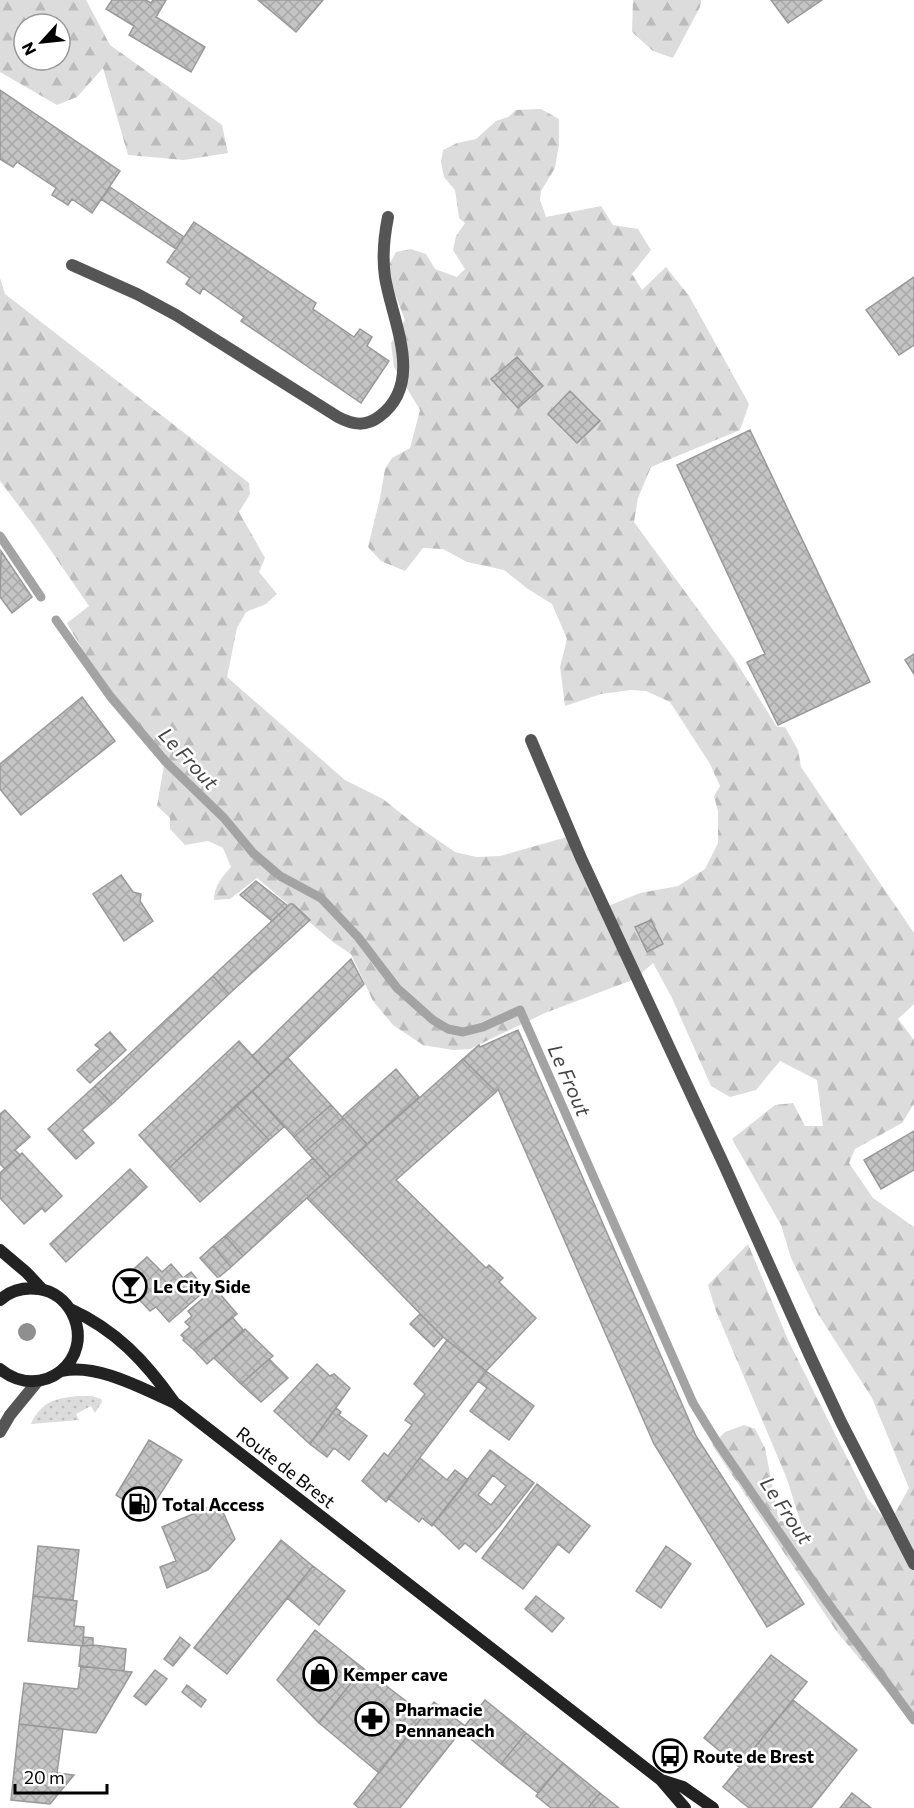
<svg xmlns="http://www.w3.org/2000/svg" width="914" height="1808" font-family="Commissioner,sans-serif">
<defs>
<pattern id="grass-dots" width="8" height="8" patternUnits="userSpaceOnUse" patternTransform="scale(1.5)"><rect width="8" height="8" fill="#dcdcdc"/><path d="M2 2h.1M6 6h.1" fill="none" stroke="#bbb" stroke-width="1.8" stroke-linecap="round"/></pattern>
<pattern id="forest-firs" width="22" height="20" patternUnits="userSpaceOnUse" patternTransform="scale(1.5)"><rect width="22" height="20" fill="#dcdcdc"/><path d="M5 1l3.5 6h-7zM16 11l3.5 6h-7z" fill="#bbb"/></pattern>
<pattern id="building-cross-hatch" width="8" height="8" patternUnits="userSpaceOnUse" patternTransform="scale(1.5)"><rect width="8" height="8" fill="#c4c4c4"/><path d="M0 0l8 8M0 8l8-8" fill="none" stroke="#a7a7a7"/></pattern>
</defs>
<rect width="100%" height="100%" fill="#fff"/>
<path fill="url(#grass-dots)" d="M78 1396H92L101 1399 102 1402 95 1413 91 1406 76 1414 79 1420 31 1424C41 1402 55 1398 78 1396Z"/>
<path fill="url(#forest-firs)" fill-rule="evenodd" d="M0 0H86L110 45 222 125 228 153 184 160 128 155 103 68 77 97 57 105 0 72ZM24 24H60V60H24Z
M633 0H701L700 7 673 58 653 51 632 32Z
M541 109 559 119V144L555 168 541 191 540 200 546 217 601 206 613 225 638 229 651 250 632 274 642 290 666 267 689 296 749 404 740 430 651 467 638 498 634 522 735 660 777 727H785L798 750 801 767 914 933V1004L898 1019 914 1040V1104L902 1123 855 1149 849 1163 873 1198 914 1227V1723L837 1632 712 1445 725 1432 744 1425 755 1429 765 1448 779 1521 801 1524 787 1479 716 1311 708 1285 748 1244 789 1342 829 1422 868 1499 889 1524 909 1488 872 1398 818 1314 791 1258 781 1225 732 1139 775 1105 793 1103 805 1126H823L817 1080 780 1061 756 1090 730 1097 711 1086 672 998 653 963 635 979 545 1013 470 1049 453 1050 423 1045 393 1025 373 1001 351 954 333 942 257 878 230 899 214 900C214 886 222 877 231 867L223 848 208 841 185 845 170 829V818L157 806 166 754C125 716 94 671 67 623L89 606 34 526 0 481V278L5 294 249 483 250 494 239 512 265 558 259 572 277 594 266 604 246 612 237 628 227 677 345 780 383 799 413 823 455 852 476 857 500 856 567 837 601 909 640 893 678 886 705 869 718 843V811L714 796 720 786 710 764 670 702 646 691 631 690 601 694 565 706 560 667 567 639 552 604 528 589 504 570 467 562 443 549 423 548 405 571 381 561 368 547 380 498 385 469 392 458 410 448 420 410 394 367 391 343 405 320 391 283 389 265 396 252 411 249 426 254 435 269 457 277 465 269 453 250 456 236 465 223 459 218 455 190 444 177 441 162 443 150 457 143 476 139 496 121 508 117 516 110Z"/>
<g fill="none" stroke-linecap="round" stroke-linejoin="round">
<path stroke="#a3a3a3" stroke-width="9" d="M0 536 41 597
M56 620 110 696 166 762 224 818 253 853 280 876 321 898 358 937 397 988 433 1020 448 1029 463 1032 483 1027 520 1010 693 1403 717 1442 825 1599 914 1720"/>
</g>
<path fill="url(#building-cross-hatch)" stroke="#999" stroke-width="1.5" fill-rule="evenodd" d="M112 0H146L151 3 153 0H166L156 17 205 47 191 72 129 35 134 26 106 9Z
M258 0H323L296 32Z
M771 0H822L788 23Z
M0 90 120 171 92 213 72 199 68 205 52 195 56 188 17 162 13 167 0 159Z
M110 187 184 237 176 249 101 199Z
M194 222 316 303 313 309 354 337 360 329 372 337 367 346 389 361 361 403 241 321 244 317 203 288 200 294 186 284 190 278 167 262Z
M914 277V345L899 355 866 310Z
M517 357 543 386 518 408 491 379Z
M570 391 600 421 577 443 548 414Z
M750 430 870 682 778 725 747 662 765 654 677 465Z
M1 551 32 597 12 613 0 597Z
M914 654V674L905 660Z
M82 697 115 741 21 815 0 789V764Z
M121 875 133 892 141 894 140 901 153 921 124 941 93 894Z
M256 881 288 906 272 921 240 895Z
M290 904H293L310 920 229 994 213 976Z
M651 920 663 944 647 952 635 927Z
M351 959 364 984 270 1075 252 1056Z
M213 976 229 994 112 1104 95 1086Z
M518 1030 696 1436 804 1604 767 1627 654 1444 498 1089 496 1092 463 1059 479 1045 480 1047Z
M110 1032 126 1050 90 1083 77 1070 100 1049 95 1045Z
M239 1041 270 1075 169 1168 139 1135Z
M288 1058 331 1105 294 1137 252 1091Z
M463 1059 496 1092 396 1180 486 1268 489 1265 503 1278 499 1282 536 1318 486 1371 443 1337 307 1198Z
M396 1069 419 1097 367 1144 342 1117Z
M95 1086 112 1104 82 1130 94 1143 76 1159 48 1129Z
M252 1091 284 1127 269 1140 236 1105Z
M236 1105 269 1140 200 1202 169 1168Z
M331 1105 343 1118 306 1151 294 1137Z
M5 1110 30 1137 15 1150 20 1155 5 1169 0 1164V1114Z
M343 1118 367 1144 330 1177 306 1151Z
M914 1131V1170L881 1189 864 1160Z
M22 1153 62 1196 45 1212 42 1208 24 1224 0 1198V1173Z
M313 1158 330 1177 243 1256 225 1236Z
M130 1169 147 1187 66 1262 50 1244Z
M225 1236 243 1256 231 1267 213 1246Z
M213 1246 231 1267 218 1278 200 1258Z
M147 1257 162 1272 171 1264 199 1296 169 1322 156 1307 150 1311 136 1296 131 1301 116 1285Z
M191 1272 206 1289 199 1296 183 1278Z
M215 1288 237 1314 194 1350 183 1340 184 1338 181 1335 190 1327 185 1322 192 1316 188 1311Z
M420 1314 443 1337 434 1347 410 1324Z
M232 1317 244 1331 207 1364 194 1350Z
M245 1329 273 1356 241 1384 214 1358Z
M447 1340 486 1371 386 1502 362 1481 384 1453 388 1456 412 1425 405 1420 425 1394 414 1384Z
M269 1359 288 1378 261 1402 241 1384Z
M317 1364 330 1376 334 1374 350 1388 310 1444 274 1411Z
M486 1371 534 1406 509 1440 470 1411 487 1388 478 1381Z
M336 1408 341 1412 339 1415 367 1436 349 1460 334 1448 327 1457 310 1444Z
M149 1440 182 1460 147 1515 116 1495Z
M490 1450 534 1483 499 1527 476 1552 465 1543 459 1549 433 1524ZM493 1475 506 1486 491 1505 478 1495Z
M420 1458 447 1480 455 1470 468 1480 432 1526 422 1518 419 1522 388 1498Z
M537 1484 590 1526 569 1553 558 1544 523 1589 482 1558Z
M219 1503 235 1539 208 1570 167 1588 160 1567 176 1561 162 1527Z
M281 1540 313 1566 227 1674 194 1648Z
M38 1546 79 1550 73 1600 33 1596Z
M666 1546 691 1564 661 1608 636 1591Z
M313 1566 345 1591 319 1625 287 1598Z
M33 1596 77 1601 74 1626 84 1627 83 1646 28 1641Z
M536 1596 564 1618 552 1632 525 1609Z
M315 1630 363 1668 319 1723 277 1680Z
M83 1637 93 1638V1645L83 1646Z
M180 1637 190 1645 173 1666 164 1659Z
M93 1645 126 1649 124 1671 79 1666 81 1646Z
M771 1655 807 1682 739 1767 704 1738Z
M81 1666 132 1672 96 1733 19 1724 24 1683 78 1689Z
M363 1668 424 1715 379 1773 319 1723Z
M155 1670 167 1679 146 1705 134 1696Z
M187 1685 206 1700 201 1707 182 1692Z
M485 1700 526 1733 501 1764 461 1731Z
M793 1700 857 1750 811 1808H749L723 1787Z
M434 1702 465 1726 400 1808H359L354 1804Z
M19 1724 63 1729 57 1773 74 1775 50 1804 11 1800Z
M526 1733 563 1763 538 1793 501 1764Z
M563 1763 600 1793 588 1808H551L536 1796Z
M600 1793 619 1808H588Z
M852 1793 871 1808H840Z"/>
<g fill="none" stroke-linecap="round" stroke-linejoin="round">
<path stroke="#555" stroke-width="12" d="M72 265 137 294 176 315 338 417C353 425 366 427 380 416 425 382 392 321 385 277 382 257 384 237 388 217"/>
<path stroke="#555" stroke-width="12" d="M531 740 581 858 725 1167 811 1358 841 1422 914 1564"/>
<path stroke="#555" stroke-width="12" d="M0 1432 10 1415 37 1382"/>
<path stroke="#222" stroke-width="12" d="M0 1250 26 1272 42 1289
M0 1300C11 1290 25 1287 39 1289 53 1291 65 1300 72 1313 96 1360 41 1403 0 1369
M70 1309C116 1330 145 1361 174 1402
M62 1371C97 1363 143 1389 175 1403L661 1780 685 1808
M661 1780 683 1787 713 1808"/>
</g>
<circle fill="#8f8f8f" cx="27" cy="1332" r="9"/>
<defs>
<symbol id="bar-ring" viewBox="-11 -11 22 22"><circle r="9.5" fill="#fff" stroke="#000" stroke-width="1.5"/><path d="M-6-5H6L.8 .8V4.5H3.5V6h-7V4.5H-.8V.8Z" fill="#000"/></symbol>
<symbol id="fuel-ring" viewBox="-11 -11 22 22"><circle r="9.5" fill="#fff" stroke="#000" stroke-width="1.5"/><path d="M-5.5-6h7V0h2V4h1.3V-2.5L3-4.5l.8-.8L6-3V5H2.5V1h-1V6h-7ZM-4.2-4.7v3.2H.2V-4.7Z" fill="#000"/></symbol>
<symbol id="shop-ring" viewBox="-11 -11 22 22"><circle r="9.5" fill="#fff" stroke="#000" stroke-width="1.5"/><path d="M-5-2.5h2.3a2.7 3.5 0 0 1 5.4 0H5L5.5 6h-11ZM-1.5-2.5h3a1.5 2.3 0 0 0-3 0Z" fill="#000"/></symbol>
<symbol id="pharmacy-ring" viewBox="-11 -11 22 22"><circle r="9.5" fill="#fff" stroke="#000" stroke-width="1.5"/><path d="M-2-6h4v4h4v4h-4v4h-4v-4h-4v-4h4Z" fill="#000"/></symbol>
<symbol id="bus-ring" viewBox="-11 -11 22 22"><circle r="9.5" fill="#fff" stroke="#000" stroke-width="1.5"/><path d="M-5-6H5V4H4V6H2V4H-2V6H-4V4H-5ZM-3.5-4V0h7V-4ZM-3.5 1.2v1.5H-2V1.2ZM2 1.2v1.5H3.5V1.2Z" fill="#000"/></symbol>
</defs>
<g fill-rule="evenodd">
<use href="#bar-ring" x="111" y="1267" width="38" height="38"/>
<use href="#fuel-ring" x="120" y="1485" width="38" height="38"/>
<use href="#shop-ring" x="301" y="1655" width="38" height="38"/>
<use href="#pharmacy-ring" x="353" y="1700" width="38" height="38"/>
<use href="#bus-ring" x="651" y="1737" width="38" height="38"/>
</g>
<g text-anchor="middle" dominant-baseline="central" stroke-width="5" stroke-linejoin="round" paint-order="stroke">
<g font-size="18" font-weight="bold" fill="#000" stroke="#fff" text-anchor="start">
<text x="153" y="1286">Le City Side</text>
<text x="162" y="1504">Total Access</text>
<text x="343" y="1674">Kemper cave</text>
<text x="395" y="1709">Pharmacie<tspan x="395" dy="21">Pennaneach</tspan></text>
<text x="693" y="1756">Route de Brest</text>
</g>
<g font-size="18" fill="#000" stroke="#fff">
<text transform="translate(286 1467) rotate(38)">Route de Brest</text>
</g>
<g font-size="20" font-style="italic" fill="#444" stroke="#fff">
<text transform="translate(189 758) rotate(47)">Le Frout</text>
<text transform="translate(570 1080) rotate(66)">Le Frout</text>
<text transform="translate(787 1510) rotate(56)">Le Frout</text>
</g>
</g>
<g transform="translate(42 42) rotate(243)"><circle r="28" fill="#ffffff" stroke="#999999" stroke-width="1.5"/>
<path d="M0-4.5L10 22L0 15L-10 22Z" fill="#000000"/>
<text y="-9" font-size="16" font-weight="bold" text-anchor="middle" fill="#000000">N</text>
</g>
<path d="M15 1784v9h92v-9" fill="none" stroke="#000000" stroke-width="3"/>
<text x="24" y="1784" font-size="18" fill="#000000" stroke="#ffffff" stroke-width="4.5" paint-order="stroke">20 m</text>
</svg>
